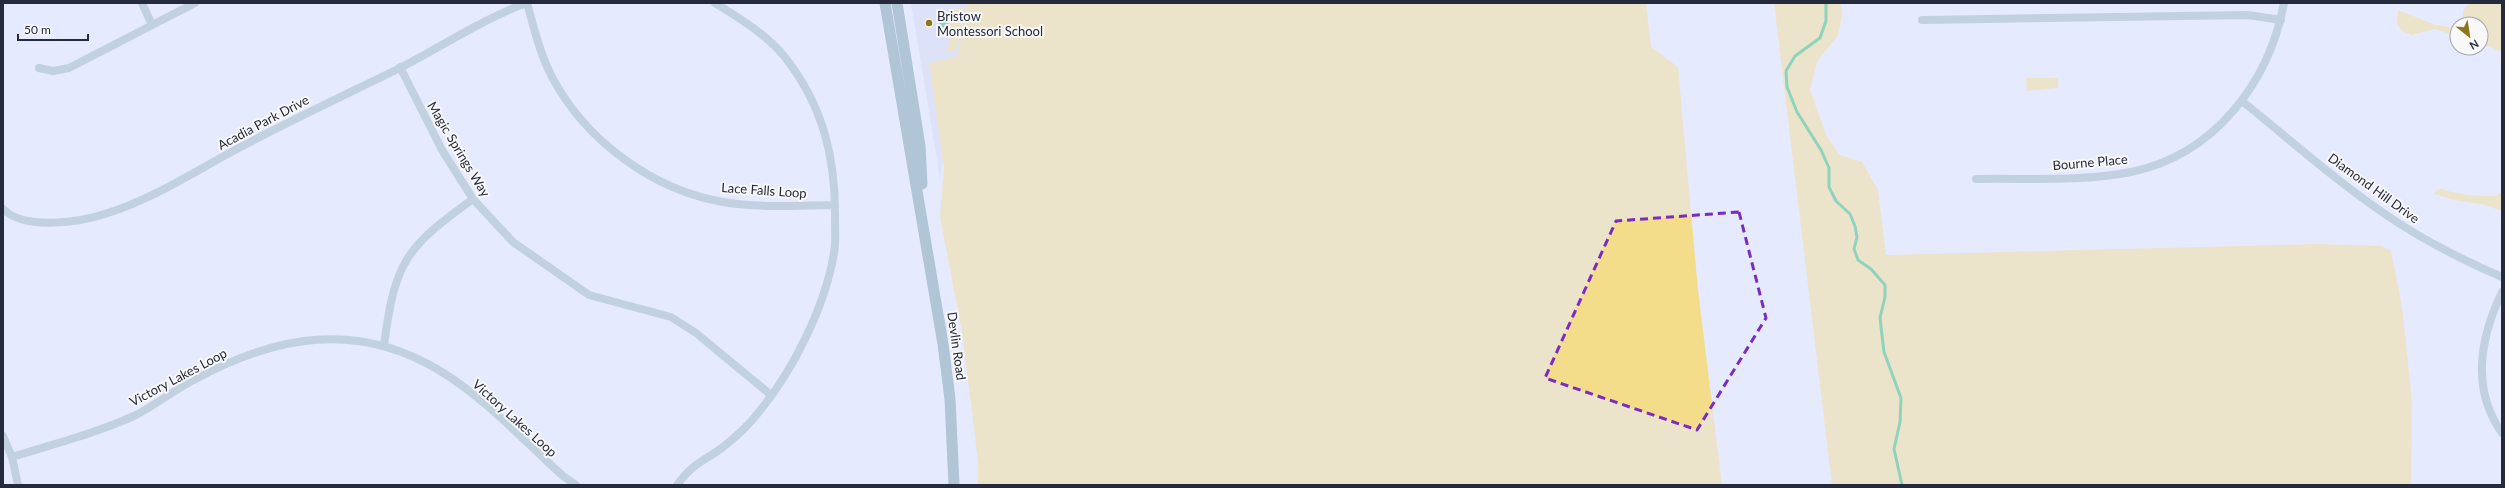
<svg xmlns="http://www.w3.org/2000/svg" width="2505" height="488" font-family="Lato,sans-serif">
<rect width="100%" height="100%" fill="#e5eaff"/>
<path fill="#d4daf1" d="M911 3H966L940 179Z"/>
<path fill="#f4dd8a" d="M966 3H1646L1651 47 1678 67 1698 290 1722 485H978V461L962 332 940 217 944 168 929 63 958 56Z
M1774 3H1841L1842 16 1838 35 1817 62 1810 90 1827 137 1840 155 1862 162 1878 190 1886 255 2317 244 2381 246 2391 251 2402 306 2412 401 2411 485H1832Z
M2470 3H2502V52L2481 43V24H2462L2463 10Z
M964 7 957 50 948 52 951 11Z
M2398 10 2436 25 2457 28V36L2434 29 2412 35 2402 31 2397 24Z
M2026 78H2058V88L2027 91Z
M2441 189C2459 195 2477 196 2497 196L2502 191V211L2482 204 2458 201 2434 194 2436 190Z"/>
<path fill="#27b86e" d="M947 13 949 17 947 34 942 36 938 18Z"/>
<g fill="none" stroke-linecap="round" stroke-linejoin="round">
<path stroke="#27b86e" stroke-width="3" d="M1826 3V21L1820 38 1795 56 1786 71 1787 87 1797 112 1821 150 1829 168V187L1836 201 1850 214 1855 226 1857 237 1854 249 1858 260 1871 269 1885 285V297L1880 318 1884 352 1901 398 1900 422 1894 449 1902 485"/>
<path stroke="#98b4bb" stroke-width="8" d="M142 3 152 25
M527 3C534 28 540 54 552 77 586 141 653 190 723 202 760 208 798 206 835 205
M1922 20 2248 15 2281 20
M400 67 442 150 473 199 513 242 589 295 671 317 696 333 771 395
M39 68 53 71 69 68 195 3
M2242 101C2294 143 2344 188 2400 224 2433 245 2467 262 2502 277
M1976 179C2027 178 2081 182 2131 172 2214 155 2269 83 2284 3
M3 209C25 231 81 222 108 213 152 199 194 172 235 150 289 121 345 95 400 68 443 46 481 20 526 3
M2502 292C2480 338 2471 389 2502 433
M384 345C395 262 405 248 473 199
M3 436 12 457 18 485
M12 457C53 444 97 433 136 415 155 405 173 391 192 381 275 335 358 320 442 372 487 400 524 441 563 476L576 485
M677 485C693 463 703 462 723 447 736 437 748 426 758 413 793 371 825 307 834 253 836 243 835 231 835 220 836 158 823 105 784 56 766 34 739 18 715 3"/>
<path stroke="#6f99a3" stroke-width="11" d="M885 3 943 344 950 399 954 485
M897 3 920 146 922 184"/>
</g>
<path d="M0 0H2505V488H0ZM1739 212 1766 318 1697 430 1545 378 1616 221Z" fill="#e5eaff" fill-opacity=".55" fill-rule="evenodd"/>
<path fill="none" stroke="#7b2cbf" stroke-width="3" stroke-dasharray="8 5" stroke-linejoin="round" d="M1739 212 1766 318 1697 430 1545 378 1616 221Z"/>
<circle fill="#8c761b" stroke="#f8f8f8" stroke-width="1.5" cx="929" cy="23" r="4"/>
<g text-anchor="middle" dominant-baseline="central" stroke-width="4" stroke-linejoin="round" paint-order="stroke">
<g font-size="13" fill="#262a3d" stroke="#f8f8f8" text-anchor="start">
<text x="937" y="16">Bristow<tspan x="937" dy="15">Montessori School</tspan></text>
</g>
<g font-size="13" fill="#262a3d" stroke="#f8f8f8">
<text transform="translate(263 122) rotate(-28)">Acadia Park Drive</text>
<text transform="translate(459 149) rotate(59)">Magic Springs Way</text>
<text transform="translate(2090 162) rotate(-5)">Bourne Place</text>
<text transform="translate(2374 188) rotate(36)">Diamond Hill Drive</text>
<text transform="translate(764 190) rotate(4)">Lace Falls Loop</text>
<text transform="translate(957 346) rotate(82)">Devlin Road</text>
<text transform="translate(178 377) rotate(-28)">Victory Lakes Loop</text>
<text transform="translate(515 418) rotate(42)">Victory Lakes Loop</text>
</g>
</g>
<rect width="2505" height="488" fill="none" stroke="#262a3d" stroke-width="8"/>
<g transform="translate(2469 36) rotate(150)"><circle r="19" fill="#f8f8f8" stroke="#a4a6ad"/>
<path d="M0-3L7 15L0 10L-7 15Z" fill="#8c761b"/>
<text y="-6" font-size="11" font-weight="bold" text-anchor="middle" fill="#262a3d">N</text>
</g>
<path d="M18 34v6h70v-6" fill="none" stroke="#262a3d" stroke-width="2"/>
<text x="24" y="34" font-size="12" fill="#262a3d" stroke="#f8f8f8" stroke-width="3" paint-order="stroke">50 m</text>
</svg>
